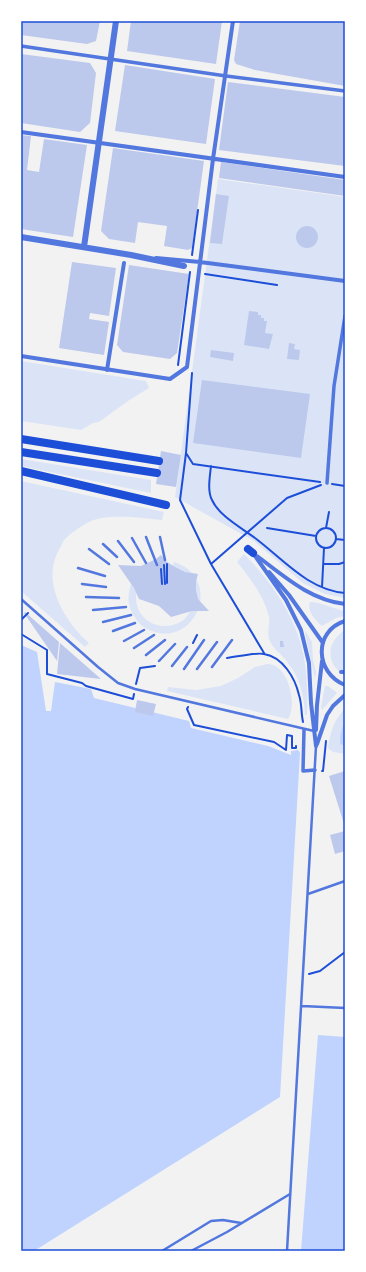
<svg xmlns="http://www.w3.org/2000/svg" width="366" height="1272" font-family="'PT Sans Narrow',sans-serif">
<rect width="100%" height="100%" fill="#f2f2f2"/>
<path fill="#dbe4f7" d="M218 179 345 197V598L325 594 303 583 254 541 175 497Z
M21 361 146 381 149 388 128 401 99 422 93 423 81 430 21 421Z
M21 459 151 480V493L21 466Z
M21 481 164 512 162 520C142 518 108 513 89 522 83 525 71 533 66 538 63 540 62 545 60 548 40 581 64 621 89 643L85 647 21 591Z
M244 554C268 578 290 608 300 641 307 664 308 691 307 715H305C304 696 300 678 288 663 282 654 273 650 269 639 267 632 270 624 269 617 264 596 250 578 237 562Z
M174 562C180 564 185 566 190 571 215 595 192 639 159 633 149 631 141 627 136 619 126 606 127 593 133 579H143C141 584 137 590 136 596 135 621 162 634 182 621 187 618 190 611 193 606L172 569Z
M310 602C317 601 335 609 345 611V616L336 618 322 626C316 621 306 610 310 602Z
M345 630V676C325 664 326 642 345 630Z
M306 632 312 642 313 660 316 672 315 679 305 633Z
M267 664C288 663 298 704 288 719L167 691 168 687 196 690 221 686 238 678 255 667Z
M325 686H328L337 693 322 710 321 707Z
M345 709V754L333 752 328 748C330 733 334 719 345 709Z"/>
<path fill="#bfd3fe" d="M21 645 37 652 46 711H51L55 682 91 689 94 698 189 721 191 728 268 746 291 755V751L298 750 300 753 280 1097 34 1251H21Z
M343 725 345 727V746L340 744V736Z
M318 1035 345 1037V1251H301Z"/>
<path fill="#bdc9ec" d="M21 21H100L96 41 87 44 21 35Z
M131 21H222L216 64 127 51Z
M240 21H345V86L255 70 236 64 234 60Z
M21 54 90 63 96 73 90 123 80 132 21 123Z
M125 65 215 79 206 144 115 131Z
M228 82 345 97V166L219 150Z
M21 135 31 136 27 170 39 172 44 139 87 145 73 237 21 229Z
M113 148 204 161 192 248 188 250 164 246 167 226 138 222 135 243 109 239 101 231Z
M221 162 345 180V196L219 178Z
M216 194 229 196 222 244 210 243Z
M296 237a11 11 0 1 1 22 0a11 11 0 1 1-22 0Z
M72 262 116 268 109 316 90 313 89 319 109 322 104 355 59 348Z
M129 265 189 274 177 353 170 359 123 352 117 345Z
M249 311 258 312V315H261V318H264V321H267L265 333 273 334 269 349 244 345Z
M289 343 295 344 294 349 300 350 299 360 287 359Z
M211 350 234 353 233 361 210 357Z
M202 380 310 394 301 458 193 443Z
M161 451 181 455 176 487 156 484Z
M161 555 167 562 175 567 185 572 198 574 196 581V590L198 599 209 611H192L171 617 159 606 139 599 134 588 118 565 141 566 156 559Z
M25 612 59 642 57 661 24 613Z
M280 641H283L284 647H280Z
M60 643 101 679 57 674Z
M137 700 156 704 153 716 135 712Z
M345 771V827L329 776Z
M345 831V851L335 854 330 835Z"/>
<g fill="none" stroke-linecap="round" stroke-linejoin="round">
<path stroke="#1d4ed8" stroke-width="2" d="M192 255 198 210
M205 274 277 285
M178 365 190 272
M192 373 186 453 180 500 211 564 264 653
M186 453 193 464 320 482
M211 466C210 476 207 491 212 500 219 516 242 528 255 538 283 559 308 590 345 593
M332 484 345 486
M267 528 316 536
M326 528 329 512
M316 538a10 10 0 1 1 20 0a10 10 0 1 1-20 0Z
M336 539 345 540
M167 564V583
M211 564 287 498 321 485
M324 564H339L345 562
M164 565 165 584
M161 569 162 584
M322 587 324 548
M21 620 28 613
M21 634 47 650V674L82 683 86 686 133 699 134 694
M193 643 197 635
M227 658C236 657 257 652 264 654 283 657 295 678 299 695 302 704 301 713 303 722
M136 684 140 668 155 666
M188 707 187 709 194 725 274 742 286 750 287 735 292 736V748H296V746
M322 771H323L326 741
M309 974 320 971 345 952"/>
<path stroke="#5277de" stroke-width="2.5" d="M146 537 157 565
M160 537 165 560
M132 538 146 563
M118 541 134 562
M103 544 117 557
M89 549 109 564
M78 568 105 576
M82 584 106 587
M86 597 119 598
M21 599 98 667 118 683 135 689 314 731
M93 610 126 607
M103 622 131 615
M113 631 135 623
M124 641 144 630
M134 648 154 635
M146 655 165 640
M159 661 175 644
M172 666 187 647
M212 667 232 640
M184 669 204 640
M197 669 217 642
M308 894 345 881
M302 1006 345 1008
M162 1251 211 1221 223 1220 241 1223
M191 1251 227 1232 290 1194
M287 1251 316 746"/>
<path stroke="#5277de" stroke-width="3.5" d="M21 46 226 76 345 91
M327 483 334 386 345 316
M304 730 303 771 315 770"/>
<path stroke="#5277de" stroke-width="4" d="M21 132 345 177
M156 258 200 262 345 281
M21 356 170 379 187 367 213 159 233 21
M107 370 124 263
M253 553 286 600 301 630 309 663 311 703 316 746
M257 556C284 576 310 600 345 604
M269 572 289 595 323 643
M345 621C313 631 315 673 345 685
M341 672H345
M316 730 317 705 322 661
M317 744 327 715 333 706 345 695"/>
<path stroke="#5277de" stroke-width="6" d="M21 237 131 255 184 266
M84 247 116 21"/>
<path stroke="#1d4ed8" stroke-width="8" d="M21 439 159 461
M21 452 157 473
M21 471 166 505
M248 549 253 553"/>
</g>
<rect width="366" height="1272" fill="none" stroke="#ffffff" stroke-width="44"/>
<rect x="22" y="22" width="322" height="1228" fill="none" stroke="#1d4ed8" stroke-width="1.5"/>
</svg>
